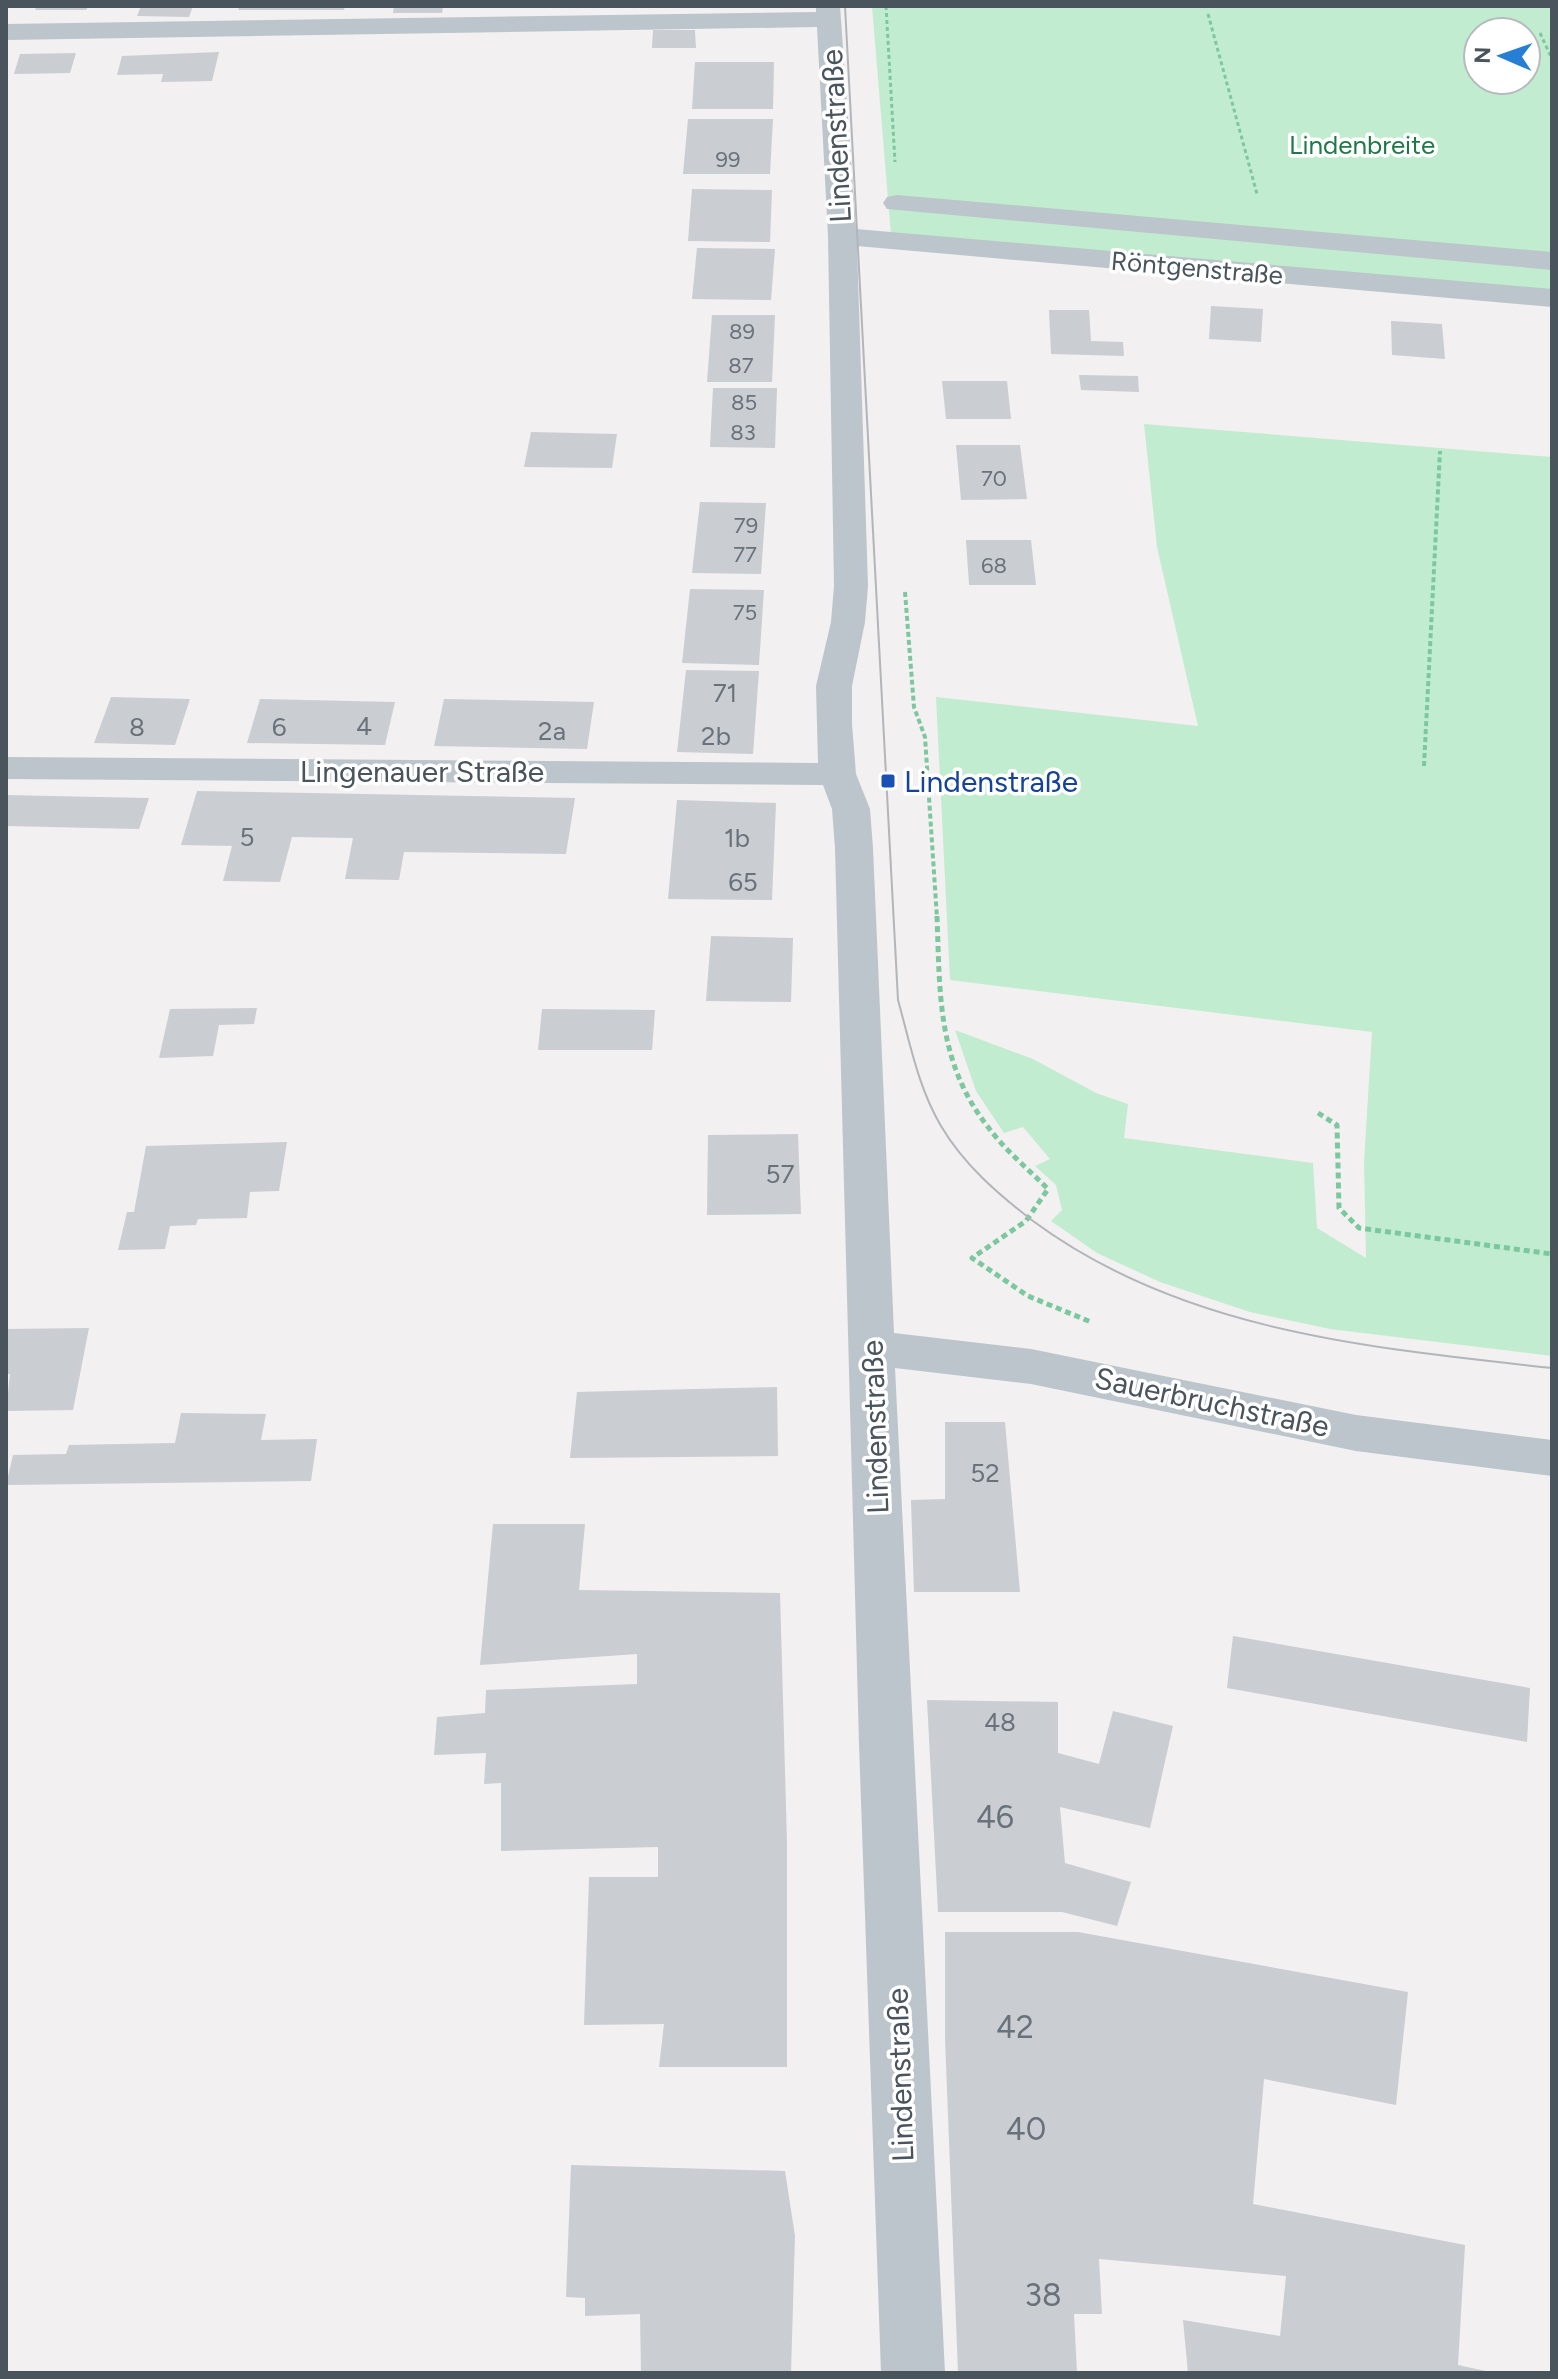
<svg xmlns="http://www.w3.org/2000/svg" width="1558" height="2379" font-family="Figtree,sans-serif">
<rect width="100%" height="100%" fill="#f2f0f0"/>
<path fill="#c2eccf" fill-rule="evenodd" d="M872 6H1552V291L891 235ZM1478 32H1526V80H1478Z
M1144 424 1552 457V1356L1330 1329 1250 1312 1160 1282 1097 1253 1051 1221 1062 1210 1056 1185 1035 1166 1050 1159 1023 1127 1004 1133 976 1091 955 1030 1033 1059 1096 1093 1128 1104 1124 1138 1313 1163 1317 1228 1366 1258 1364 1162 1372 1032 950 980 936 697 1198 726 1157 547Z"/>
<path fill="#cacdd2" d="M37 6H89L86 10H35Z
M141 6H193L189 17 137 16Z
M240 6H345L344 10H238Z
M394 6H443L442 13H393Z
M653 30H695L696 48H652Z
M219 52 212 81 161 82 163 74 117 75 122 56Z
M76 53 70 73 14 74 20 54Z
M695 62H774L773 109H692Z
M688 119H773L770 174H683Z
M692 189 772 190 770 242 688 241Z
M697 248 775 249 771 300 692 299Z
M1211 306 1263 309 1261 342 1209 339Z
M1049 310H1089L1091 341 1123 342 1124 356 1051 354Z
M712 315H775L772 382H707Z
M1391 321 1442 324 1445 359 1392 355Z
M1079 375 1138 376 1139 392 1081 390Z
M942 381H1007L1011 419H946Z
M713 388H777L775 448 710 447Z
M531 432 617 434 612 468 524 467Z
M956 445H1020L1027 499 961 500Z
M700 502 766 503 761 574 692 573Z
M966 540H1031L1036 585H969Z
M690 589 764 590 759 665 682 663Z
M686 670 759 671 753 754 677 752Z
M111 697 190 699 175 745 94 743Z
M260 699 395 702 385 745 247 743Z
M444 699 594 702 587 749 434 746Z
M197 791 364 794 575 798 566 854 404 852 399 880 345 879 353 838 292 837 280 882 223 881 232 846 181 845Z
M6 795 99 797 149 798 139 829 6 826Z
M677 800 776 803 772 900 668 899Z
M711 936 793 938 791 1002 706 1001Z
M257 1008 254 1024 219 1025 213 1056 159 1058 170 1009Z
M542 1009 655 1010 652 1050H538Z
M798 1134 801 1214 707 1215 708 1135Z
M287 1142 279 1191 250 1192 247 1218 198 1219 196 1225 170 1226 165 1249 118 1250 127 1212H134L146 1146Z
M89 1328 73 1410 6 1411 10 1374H6V1329Z
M777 1387 778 1456 570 1458 577 1392Z
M181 1413 266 1414 261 1440 317 1439 311 1481 6 1485 13 1455 66 1454 69 1445 175 1443Z
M945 1422H1005L1020 1592H914L911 1500 945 1499Z
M493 1524H585L579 1590 780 1593 787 1843V2067H659L664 2024 584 2025 589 1877H658V1847L501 1851V1783L484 1784 486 1753 434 1755 437 1717 485 1713 486 1690 637 1684V1654L480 1665Z
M1233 1636 1530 1688 1527 1742 1227 1688Z
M927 1700 1058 1702V1753L1099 1764 1113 1711 1173 1726 1150 1828 1060 1807 1065 1863 1131 1882 1117 1926 1062 1912H938Z
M945 1932H1078L1408 1992 1396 2105 1264 2079 1253 2204 1465 2245 1458 2365 1495 2373H1188L1183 2320 1280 2336 1286 2276 1099 2259 1102 2314H1074L1077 2373H958L945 2038Z
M571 2165 785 2171 795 2236 791 2373H641L640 2314 585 2316V2298L566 2297Z"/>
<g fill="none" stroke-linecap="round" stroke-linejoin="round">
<path stroke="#7cc89e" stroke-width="3" stroke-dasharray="4 3" stroke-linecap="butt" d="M886 6 895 162
M1208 14 1257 194
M1540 33 1552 59"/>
<path stroke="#7cc89e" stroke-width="4" stroke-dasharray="5 3" stroke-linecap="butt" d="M905 592 914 707 925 737 937 918
M1424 766 1440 451"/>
<path stroke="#7cc89e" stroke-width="5" stroke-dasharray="6 4" stroke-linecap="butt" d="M937 916C940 994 937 1062 988 1127 1005 1150 1028 1169 1048 1189L1026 1221 972 1258 1028 1296 1091 1322
M1318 1113 1337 1125 1339 1208 1359 1228 1552 1254"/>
<path fill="#bcc5cb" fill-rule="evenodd" d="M816 6H840L856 229 1552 289V307L857 246 868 586 865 622 852 686V724L856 774 870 809 873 848 894 1333 1031 1349 1356 1415 1552 1440V1476L1356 1451 1031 1384 895 1368 945 2373H881L859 1744 835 848 832 809 823 785 6 779V757L818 763 816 686 831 622 834 586 828 236 817 27 6 40V24L816 12Z
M897 195 1552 252V270L887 209 883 203 887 197Z"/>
<path stroke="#b2b5b9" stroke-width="2" d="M845 6 898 1000C910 1043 918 1087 941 1126 964 1165 998 1194 1033 1221 1183 1332 1372 1348 1552 1368"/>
</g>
<rect fill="#1a4fb4" stroke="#fff" stroke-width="3" x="880" y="773" width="16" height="16" rx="4"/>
<g text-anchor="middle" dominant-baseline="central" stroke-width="7" stroke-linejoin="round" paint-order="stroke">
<g font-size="22" fill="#69727a">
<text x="728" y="159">99</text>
<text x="742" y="331">89</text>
<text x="741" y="365">87</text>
<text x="744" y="402">85</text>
<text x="743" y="432">83</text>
<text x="994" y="478">70</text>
<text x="746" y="525">79</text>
<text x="745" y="554">77</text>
<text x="994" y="565">68</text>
<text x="745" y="612">75</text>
</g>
<g font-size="26" fill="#1e7946" stroke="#fff">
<text x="1362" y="145">Lindenbreite</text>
</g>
<g font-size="26" fill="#49545c" stroke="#fff">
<text transform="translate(1197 268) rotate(5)">Röntgenstraße</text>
</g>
<g font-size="26" fill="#69727a">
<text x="725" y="693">71</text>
<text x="364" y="726">4</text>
<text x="137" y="727">8</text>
<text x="279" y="727">6</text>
<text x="552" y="731">2a</text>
<text x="716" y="736">2b</text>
<text x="247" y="837">5</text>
<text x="737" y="838">1b</text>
<text x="743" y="882">65</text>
<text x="780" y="1174">57</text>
<text x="985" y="1473">52</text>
<text x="1000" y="1722">48</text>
</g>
<g font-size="30" fill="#49545c" stroke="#fff">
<text transform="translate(836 136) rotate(-93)">Lindenstraße</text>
<text x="422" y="771">Lingenauer Straße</text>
<text transform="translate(1212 1402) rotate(12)">Sauerbruchstraße</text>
<text transform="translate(875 1427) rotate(-92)">Lindenstraße</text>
<text transform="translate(900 2075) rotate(-92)">Lindenstraße</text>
</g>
<g font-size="30" fill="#164399" stroke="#fff" text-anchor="start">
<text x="904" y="781">Lindenstraße</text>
</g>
<g font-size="32" fill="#69727a">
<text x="995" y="1817">46</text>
<text x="1015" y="2027">42</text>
<text x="1026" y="2129">40</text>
<text x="1043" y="2295">38</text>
</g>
</g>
<rect width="1558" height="2379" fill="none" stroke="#49545c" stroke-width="16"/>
<g transform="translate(1502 56) rotate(272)"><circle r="38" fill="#ffffff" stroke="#b6bbbe" stroke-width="2"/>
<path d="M0-6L14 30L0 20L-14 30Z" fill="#277ed5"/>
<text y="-12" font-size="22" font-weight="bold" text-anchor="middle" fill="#49545c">N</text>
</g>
</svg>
